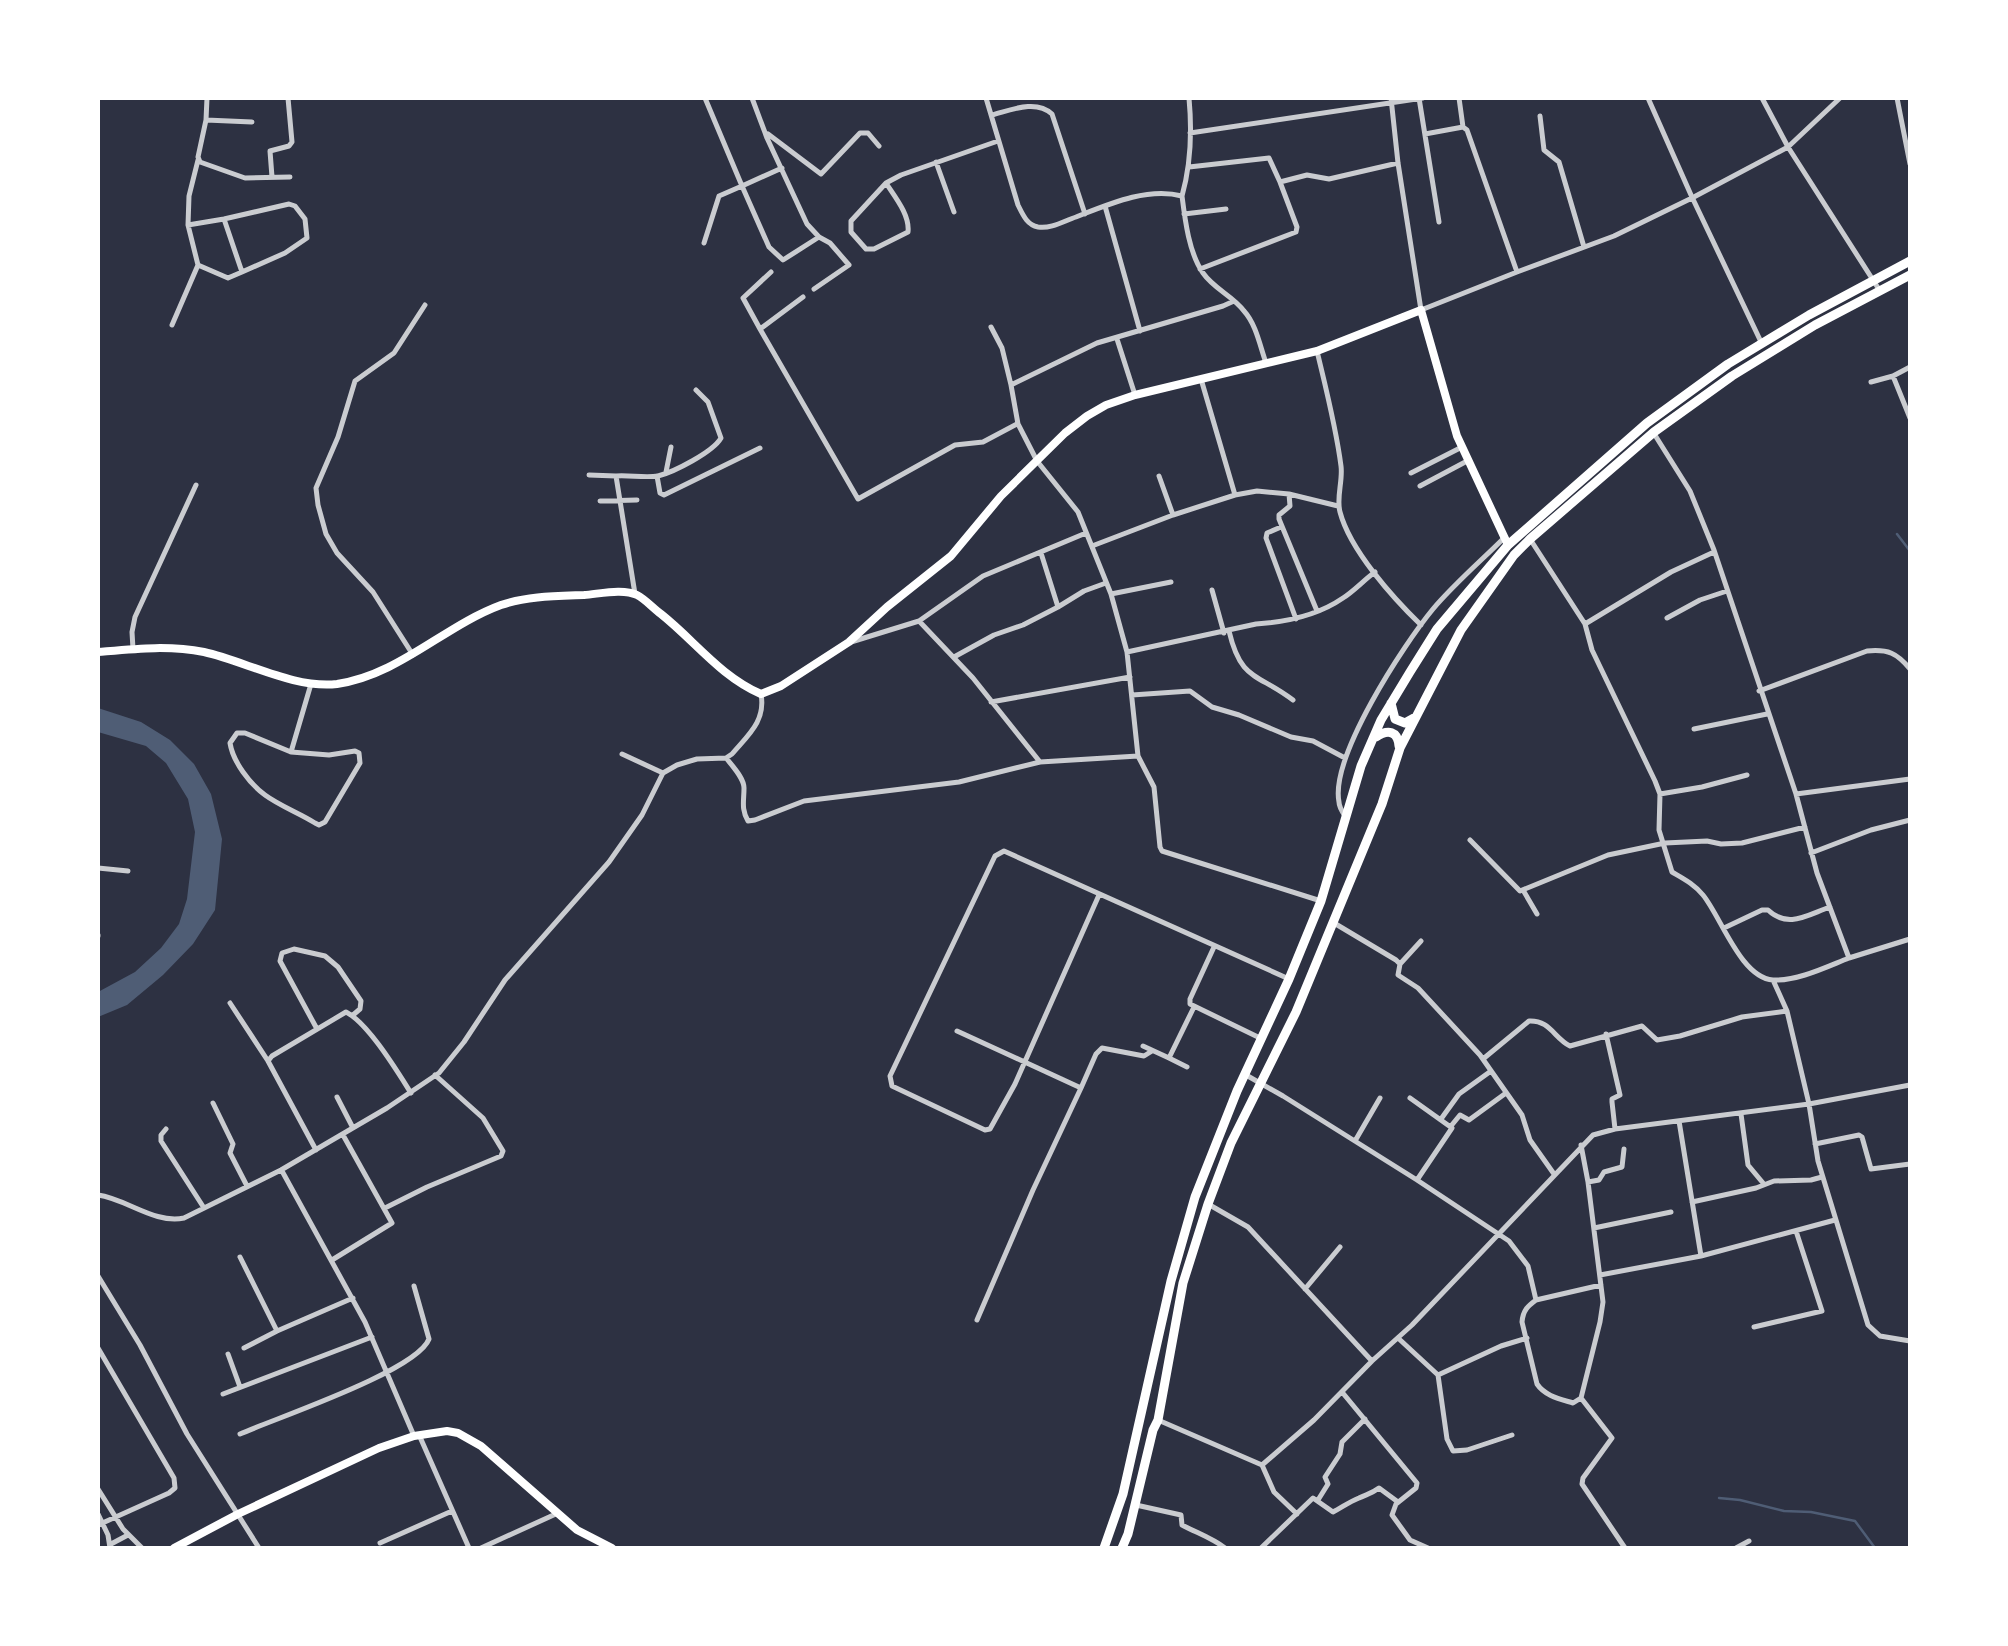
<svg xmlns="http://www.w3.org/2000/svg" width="2008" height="1646" font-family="Quicksand,sans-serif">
<rect width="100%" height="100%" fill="#2d3142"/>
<path fill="#4f5d75" d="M98 708 141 722 170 740 194 764 211 794 222 839 215 910 193 944 163 975 127 1005 98 1017V992L135 972 161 948 179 924 187 899 195 832 188 799 166 763 146 746 98 732Z"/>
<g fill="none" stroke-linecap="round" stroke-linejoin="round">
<path stroke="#4f5d75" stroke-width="2.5" d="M1897 534 1910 551
M1719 1498 1740 1500 1784 1511 1811 1512 1855 1521 1875 1548"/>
<path stroke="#caccd0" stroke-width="5" d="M207 98 206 120 198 157 200 162 245 178 290 177
M705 98 742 186 782 168
M752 98 767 138 807 224 819 237 830 243 849 265 814 289
M986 98 1018 205C1023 215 1027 225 1038 227 1051 229 1064 221 1076 217 1109 204 1147 187 1182 196 1185 220 1189 253 1203 273 1214 289 1233 296 1244 311 1256 324 1260 346 1266 363
M1391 98 1398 163 1421 310 1517 272 1614 236 1692 198 1788 147 1840 98
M1419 98 1439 222
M1459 98 1463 127
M1648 98 1691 195 1762 344
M1762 98 1788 147 1880 291
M1897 98 1910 164
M992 115C1011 110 1036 99 1052 114L1085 214
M1540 116 1544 150 1559 162 1584 247
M206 120 252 122
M1190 133 1423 98
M768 134 821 174 860 133H868L879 146
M1425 134 1463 127 1467 130 1517 272
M936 162 954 212
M1189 167 1269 158 1280 182 1307 175 1329 179 1398 163
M272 177 270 151 289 146 292 142 288 98
M886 183C895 197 910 215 908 232L874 249H866L851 232V221L886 183 901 175 998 141
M1182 196C1191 164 1192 130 1189 98
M1105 206 1140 331
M1184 214 1226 209
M188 225 224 219 289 204 295 206 305 219 307 238 285 253 242 272
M704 243 719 196 742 186 769 247 783 260 819 237
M198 265 228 278 242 272 224 219
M1200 269 1296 232 1297 227 1280 182
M803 297 760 329 858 499 955 445 983 442 1017 424
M1234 301 1223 306 1097 343 1011 385 1018 424 1037 461 1078 512 1111 594 1127 652 1138 756 1154 787 1160 847 1162 851 1321 901
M172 325 198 265 188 225 189 196 198 160
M991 327 1002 348 1011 385
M760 329 743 298 771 272
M1117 339 1135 395
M1317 351C1326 389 1336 427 1341 466 1343 481 1336 498 1340 512 1350 550 1393 598 1421 625
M1893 376 1910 418
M1201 379 1235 495
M1871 382 1893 376 1910 367
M1653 432 1690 491 1714 550 1796 794 1910 779
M666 472 671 447
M1411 473 1462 447
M589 475 616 476
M657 476 660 493 664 495 760 448
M1159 476 1173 515
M1420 486 1469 460
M1289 494 1290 506 1279 515V519L1317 611
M600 501 637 500
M1281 527 1267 533 1266 538 1296 619
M1530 539 1585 624 1592 650 1655 781 1660 794 1659 830 1672 872C1684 879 1694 884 1703 895 1721 917 1741 978 1773 980 1798 981 1826 967 1849 958
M1092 546 1173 515 1235 495 1257 491 1289 494 1338 506
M1212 590 1224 633
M635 594 616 476C629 475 645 478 658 476 674 472 713 452 721 438L708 402 696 390
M1111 594 1171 582
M1058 607 1084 591 1106 583
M1667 618 1700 600 1727 591
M919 621 973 678 1040 762
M1585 624 1671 572 1714 552
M1229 631C1241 682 1258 673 1293 700
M851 642 919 621 983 576 1086 533
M133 649 132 632 135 617 196 485
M1127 652 1256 624C1287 622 1317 616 1343 598 1354 591 1364 580 1375 572
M413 655 373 592 337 553 326 534 318 505 316 488 338 437 355 381 394 353 425 305
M954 657 994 635 1023 625 1058 607 1041 553
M1759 691 1867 651C1888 649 1897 653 1910 669
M1132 695 1190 691 1212 707 1239 715 1291 737 1313 741 1345 758
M991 702 1130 677
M1694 729 1767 714
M291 752 245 733H237L230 743C233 762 250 784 265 795 280 806 299 813 315 823L319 825 325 822 360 763 359 753 355 751 329 755 291 752 311 684
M622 754 663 773
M727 759C733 767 744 778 744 788 744 801 741 809 748 821L755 820 804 801 959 782 1040 762 1138 756
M1660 794 1702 787 1747 775
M1796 794 1817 873 1849 958 1910 939
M1345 816C1343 813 1339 806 1339 802 1330 757 1404 644 1433 609 1455 583 1481 561 1505 537
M1470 840 1520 891 1608 855 1665 843 1707 841 1721 844 1742 843 1805 827
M1811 853 1871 830 1910 820
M98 868 128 871
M1523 890 1537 914
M1099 895 1015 1084 990 1129 985 1130 892 1086 890 1076 995 856 1004 851 1289 979
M1334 923 1396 960 1400 964 1398 975 1418 988 1480 1055 1522 1115 1530 1140 1554 1174
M1724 928 1762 910H1768C1788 929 1807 915 1830 907
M98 935V936
M1214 947 1190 999V1004L1260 1038
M1400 964 1421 941
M230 1003 268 1061 316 1150
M317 1029 280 961 282 953 294 949 325 956 338 967 361 1001 360 1009 353 1015
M957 1031 1081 1088 1096 1054 1102 1048 1144 1056 1152 1051
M1606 1034 1620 1095 1612 1099V1102L1615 1129
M1143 1046 1169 1058 1194 1007
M1169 1058 1187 1067
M1483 1059 1529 1021C1550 1020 1554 1038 1570 1046L1642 1026 1657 1040 1680 1036 1742 1017 1787 1011
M268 1061 272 1056 346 1012C368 1023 397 1071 411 1093
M1246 1075 1283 1096 1417 1180 1509 1241 1528 1266 1536 1300 1601 1285
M1910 1085 1809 1104 1818 1161 1868 1325 1880 1336 1910 1341
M337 1097 353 1128
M1410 1098 1452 1128 1417 1180
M213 1103 233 1144 230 1153 247 1186
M1741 1114 1748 1165 1763 1183
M1441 1119 1459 1094 1491 1071
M1679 1121 1701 1256
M1451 1126 1460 1115 1469 1120 1506 1093
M166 1129 161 1135V1141L204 1208
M1355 1141 1380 1098
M1815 1144 1859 1135 1862 1137 1871 1169 1910 1164
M282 1171 365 1322 414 1436
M1588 1182 1599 1180 1604 1172 1622 1167 1624 1149
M98 1195C127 1199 154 1224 184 1218L281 1170 387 1108 439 1073 464 1042 505 980 609 862 642 815 663 773 677 765 697 759 726 758 732 754C748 735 766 721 761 694
M1692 1202 1756 1188 1774 1181 1811 1180 1822 1177
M1208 1204 1248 1227 1371 1360
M385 1208 427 1187 501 1156 503 1151 483 1118 435 1075
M1594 1228 1671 1212
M240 1257 277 1331 353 1298
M332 1260 392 1223 343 1135
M1600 1275 1701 1256 1835 1220
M98 1276 140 1345 187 1434 259 1548
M1305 1289 1340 1247
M1536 1300C1528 1306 1523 1310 1522 1322L1537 1384C1545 1396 1560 1399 1573 1403L1581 1398 1600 1322 1603 1302 1588 1182 1581 1145
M977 1320 1033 1190 1081 1088
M1754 1327 1822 1311 1796 1231
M1398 1338 1438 1375 1447 1439 1453 1451 1467 1450 1512 1435
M98 1348 174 1478 175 1488 169 1493 98 1525
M244 1348 277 1331
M228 1354 240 1387
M1438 1375 1501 1346 1527 1338
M1342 1392 1417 1483 1416 1488 1396 1504 1392 1515 1410 1540 1428 1548
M223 1394 372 1337
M1581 1398 1612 1438 1583 1478 1582 1484 1625 1548
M1158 1420 1262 1465 1314 1420 1372 1361 1412 1325 1593 1135 1615 1129 1809 1104 1787 1011 1773 980
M240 1434C276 1418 417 1371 429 1339L414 1286
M420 1437 469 1548
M1262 1465 1274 1492 1297 1514
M98 1489 123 1529 142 1548
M1318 1500 1328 1484 1325 1477 1340 1454 1342 1442 1365 1419
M1136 1505 1181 1515 1182 1525C1197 1533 1212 1538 1225 1548
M98 1514 108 1535 110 1548
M380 1543 452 1511
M111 1544 128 1535
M481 1548 558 1513
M1261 1548 1313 1498 1333 1512C1341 1508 1349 1502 1359 1498 1367 1494 1371 1494 1379 1488L1398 1502
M1736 1548 1749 1541"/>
<path stroke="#fff" stroke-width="8" d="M98 652C133 649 168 645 204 652 245 661 294 689 337 684 399 675 444 626 501 605 527 596 556 596 584 595 599 594 623 588 637 595 645 599 653 608 661 614 695 641 720 676 761 694L781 686 849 642 887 607 951 556 1001 496 1065 433 1087 416 1106 405 1135 395 1317 351 1421 310 1457 436 1508 545
M174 1548 238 1514 379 1448 414 1436 447 1431 458 1433 481 1446 577 1530 612 1548"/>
<path stroke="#fff" stroke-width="9" d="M1391 703 1395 719 1405 723 1414 718
M1376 737C1388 729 1398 731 1399 746
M1104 1548 1123 1494 1171 1281 1195 1197 1237 1091 1289 979 1321 901 1361 766 1381 720 1410 672 1437 629 1508 545 1647 423 1728 364 1809 315 1910 261
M1122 1548 1128 1534 1153 1430 1158 1420 1183 1283 1208 1204 1231 1143 1296 1012 1382 804 1400 748 1461 630 1514 555 1530 539 1654 432 1732 376 1815 325 1910 275"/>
</g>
<rect width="2008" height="1646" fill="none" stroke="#ffffff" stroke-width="200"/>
</svg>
